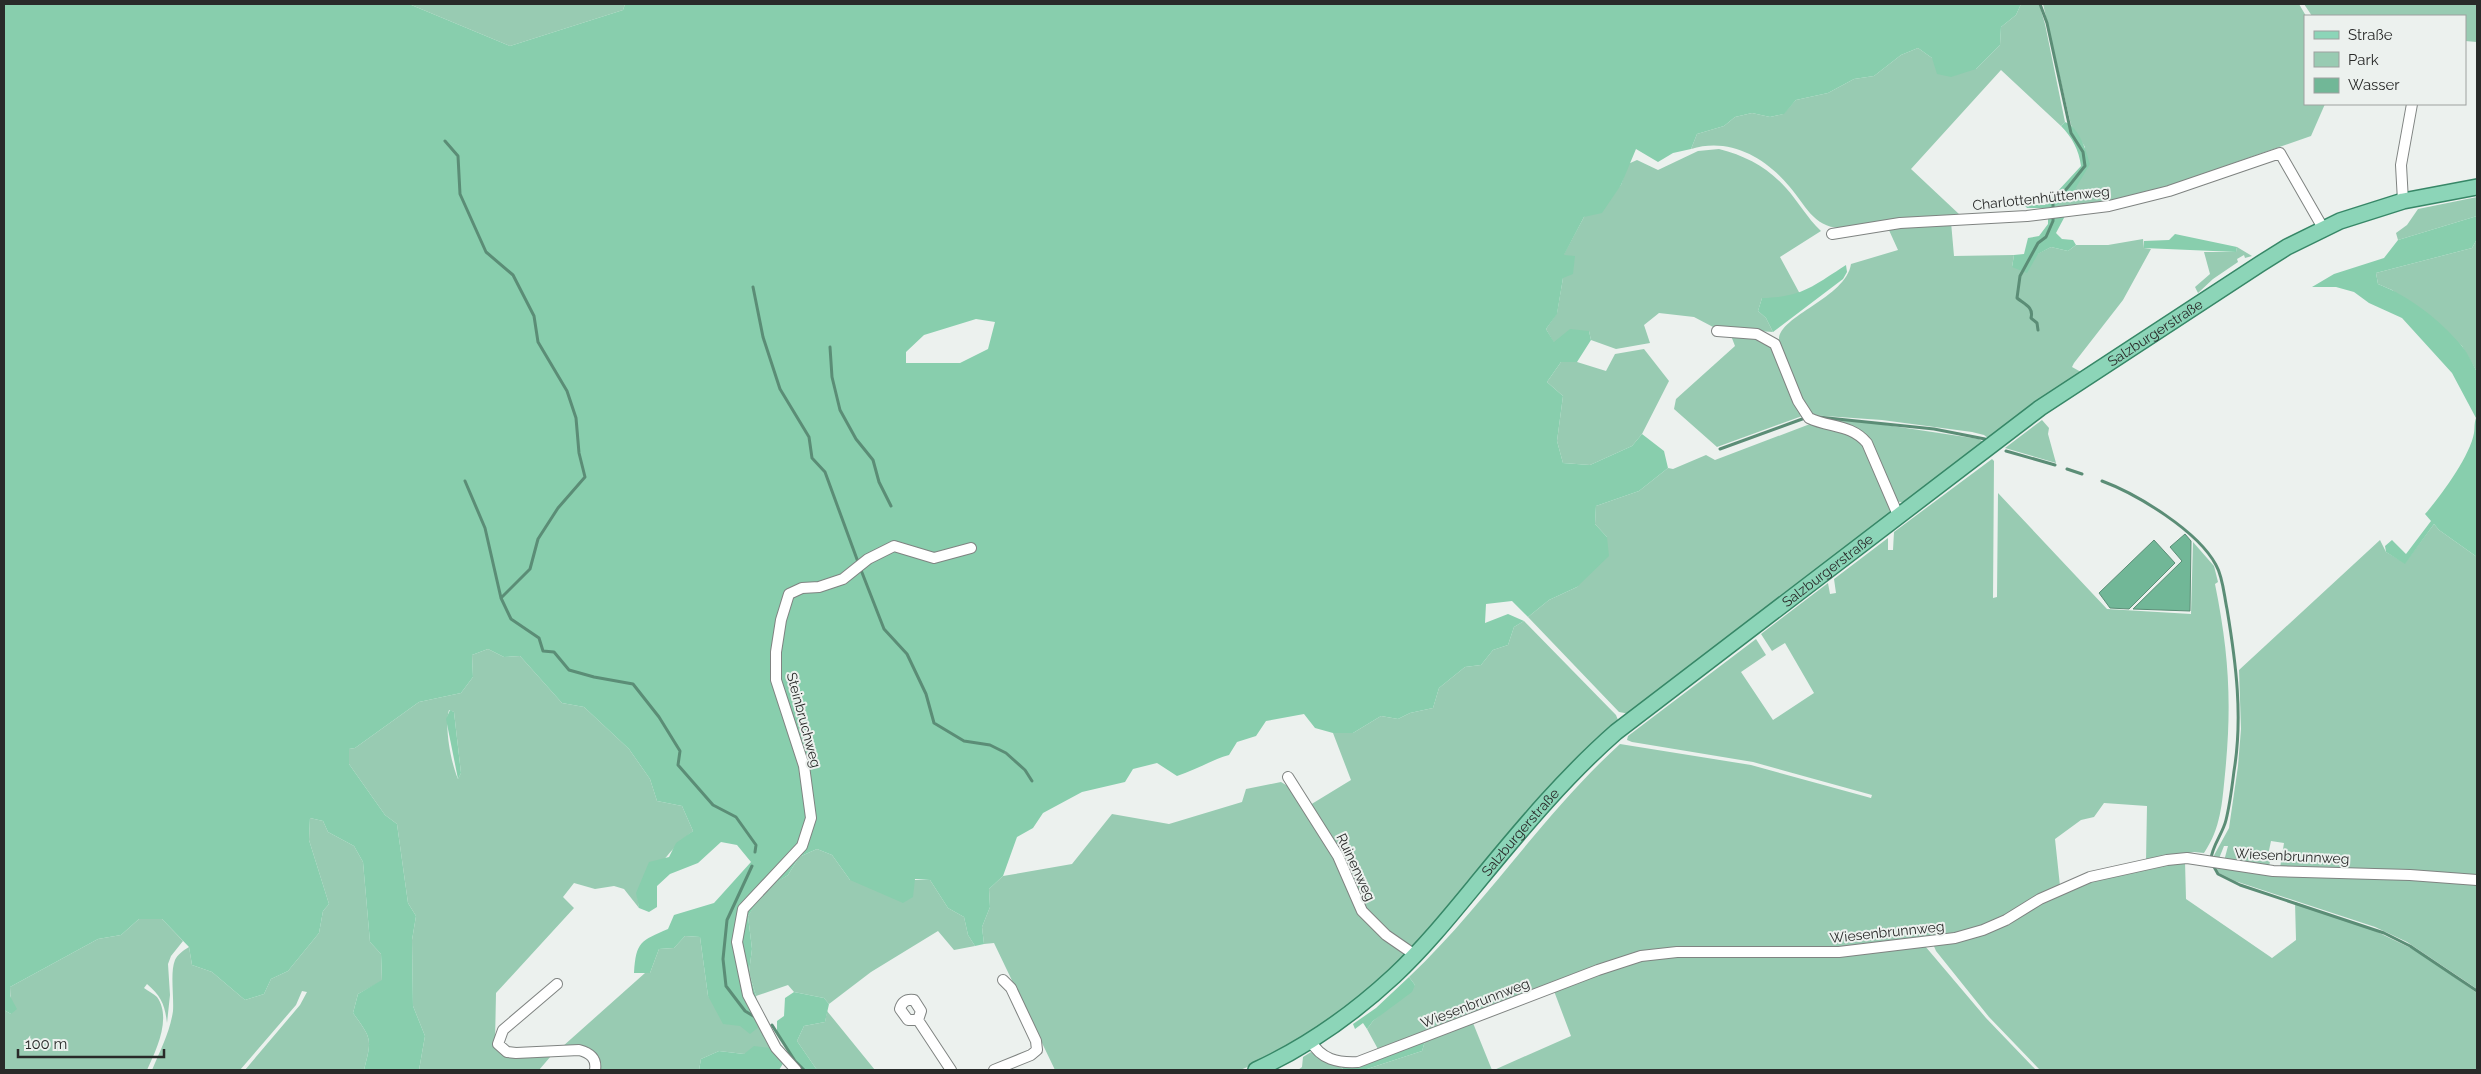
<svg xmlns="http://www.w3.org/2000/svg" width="2481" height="1074" font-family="Raleway,sans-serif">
<rect width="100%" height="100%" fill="#ecf1ee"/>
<path fill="#98cbb2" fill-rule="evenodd" d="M409 4H625L623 10 510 46Z
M2021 4H2039L2045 24 2065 122 2061 126 2001 70 1911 169 1960 215 1840 228C1813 227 1805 204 1789 186 1765 157 1729 137 1691 149L1697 134 1724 126 1735 117 1752 113 1770 117 1783 114 1796 100 1828 93 1854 79 1874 76 1901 55 1918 48 1932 58 1976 69 2000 45 2001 27 2016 15Z
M2043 4H2299L2306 16 2305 104H2325L2311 136 2154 191 2110 202 2054 208C2080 185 2080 181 2085 147L2071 125Z
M2304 4H2477V42L2465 41V16H2312Z
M1719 149C1746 156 1767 167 1786 188 1798 201 1807 218 1821 231L1780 257 1800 294 1783 298H1762L1758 311 1766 318 1773 332 1715 328 1694 317 1659 313 1644 325 1650 343 1616 349 1591 340 1589 331 1554 343 1546 329 1557 313 1563 278V256L1584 217 1621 185 1628 164 1637 160 1658 170 1698 151Z
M2477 197V216L2398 240 2396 233 2407 225 2418 209Z
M1951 222 1954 256 2014 255 2012 267 2051 247 2068 251 2076 245H2108L2143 239 2144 248 2151 249 2123 300 2074 363 2072 367 2081 372 1989 439 1984 435 1972 432 1882 420 1810 415C1800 401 1795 386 1789 370 1785 361 1779 350 1779 340 1778 316 1846 298 1851 264L1898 250 1888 228Z
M2477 239V372L2462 346 2392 290 2378 284 2376 273 2472 248Z
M2237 247 2252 256 2245 258 2244 255 2237 259 2238 262 2213 279 2198 293 2195 287 2210 274 2204 252H2236Z
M1730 333 1768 342 1805 415 1717 447 1674 409 1676 399 1735 346Z
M1644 349 1669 381 1642 434 1632 446 1590 465 1563 463 1557 441 1563 396 1547 382 1561 362H1577L1606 371 1615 354Z
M1818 418 1879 424 1979 439 1985 443 1905 503 1895 501 1873 448Z
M2042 420 2049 428 2048 434 2056 463 2005 448Z
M1810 424 1853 434 1864 443 1892 504 1891 514 1630 714 1619 712 1528 617 1549 600 1577 587 1607 537 1595 524 1596 506 1639 491 1668 468 1673 469 1706 455 1715 460Z
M1992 459 1994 461 1993 598 1997 597 1998 493 2107 609 2191 614 2193 542 2214 566 2218 582 2215 584C2229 654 2232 703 2225 774 2222 803 2221 828 2204 853L2194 852 2146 861 2147 806 2104 803 2094 817 2081 820 2055 839 2060 886 2010 915 1957 934 1862 947 1670 949 1379 1051 1367 1029 1373 1021 1415 985 1409 977C1485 905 1542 815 1620 744L1751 765 1871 798 1872 795 1753 762 1632 742 1627 740 1628 736 1756 639 1766 655 1741 672 1773 720 1814 693 1785 643 1772 651 1761 634 1828 583 1830 594 1836 593 1834 579 1888 538V550H1893L1894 532Z
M2434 524 2439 530 2477 557V877L2280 868 2284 843 2271 841 2267 860 2270 861 2269 867 2224 861 2228 846H2224L2218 861 2212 859 2229 828 2238 766 2241 729 2239 670 2380 540 2386 552 2405 563Z
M1524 621 1616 715 1618 720 1412 947C1394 940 1377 924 1364 909L1310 805 1351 780 1333 733H1353L1381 716 1398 719 1410 713 1433 708 1439 688 1465 667 1481 665 1493 650 1508 645 1514 627Z
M488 649 504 657 520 656 562 703 584 707 629 749 650 779 657 801 682 806 693 831C671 847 655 872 637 893L639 908 624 889 614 886 595 889 574 883 563 897 574 908 496 993 495 1043 497 1049 551 1056 539 1070H419L425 1036 413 1006 412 940 416 916 408 903 397 824 385 815 349 764V749L355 748 419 702 461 693 473 677 472 655ZM449 710 454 712 461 773 458 779C451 763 444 726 449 710Z
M1281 782 1291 788 1335 854 1350 893 1405 952V958C1354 1001 1303 1046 1240 1070H1055L994 943 984 944 982 927 990 907 989 889 1003 876 1072 864 1112 814 1169 824 1242 802 1246 789Z
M310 818 323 821 328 832 354 846 363 862 370 942 381 954 382 981 358 994 353 1013C372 1039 372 1039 364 1070H245L300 1005 307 992 302 991 296 1005 240 1070H152C160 1051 170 1032 173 1011 174 996 170 972 175 960 177 955 184 950 189 947L192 965 212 972 245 1000 264 994 271 979 288 971 319 933 323 911 329 904 309 840Z
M817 849 832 855 850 880H930L948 908 964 917 968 935 975 946 954 950 938 931 871 972 829 1004 824 998 794 992 788 985 756 996 749 972 752 949 748 916 765 889 788 875 799 857Z
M2185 861 2186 899 2272 958 2296 940 2295 902 2371 929 2419 952 2477 993V1070H2040L1989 1017 1936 951 1933 944 1965 938 2059 893 2087 882 2162 863Z
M2216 867 2477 883V989L2407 942 2375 927 2235 881 2219 873Z
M139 919H162L183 941 171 956 168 964 170 995 167 1023C165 1005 161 996 147 984L144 988C148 991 154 994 157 997 172 1018 156 1050 147 1070H4V1010L11 1014 10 987 98 939 121 935Z
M685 936 700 937 708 996 760 1026 771 1048 744 1054 719 1051 701 1059 699 1070H599C602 1047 579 1046 562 1047L645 973H650L659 949 674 948Z
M1925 946 1986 1018 2036 1070H1494L1571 1036 1554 991 1642 959 1698 953Z
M827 1011 875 1070H817L797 1041 804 1026 825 1022Z
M1473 1023 1492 1070H1364L1422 1051 1425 1041Z
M1311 1052C1322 1058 1335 1061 1344 1070H1298L1302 1067 1303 1057Z"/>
<path fill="#88cead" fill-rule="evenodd" d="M4 4H409L510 46 623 10 625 4H2021L2016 15 2001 27 2000 45 1976 69 1951 77 1937 74 1932 58 1918 48 1901 55 1874 76 1854 79 1828 93 1796 100 1784 114 1770 117 1752 113 1735 117 1724 126 1697 134 1691 149 1673 153 1658 162 1636 149 1621 185 1602 213 1584 217 1564 255 1575 256 1573 274 1563 278 1557 314 1546 329 1554 342 1570 329 1589 331 1591 340 1577 362H1561L1547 382 1563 396 1557 441 1563 463 1590 465 1632 446 1642 434 1664 451 1668 468 1639 491 1596 506 1595 524 1607 537 1609 556 1577 587 1549 600 1528 617 1512 601 1486 604 1485 623 1508 614 1524 621 1514 627 1508 645 1493 650 1481 665 1465 667 1439 688 1433 708 1410 713 1398 719 1381 716 1353 733H1333L1315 728 1304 714 1266 721 1256 736 1237 742 1229 755C1211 760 1196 770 1177 776L1157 763 1133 769 1125 782 1082 792 1043 813 1033 828 1017 837 1003 876 989 889 990 907 982 927 984 944 975 946 968 935 964 917 948 908 930 880 915 879 913 897 903 903 850 880 832 855 817 849 799 857 788 875 766 889 748 916 752 949 749 972 756 996 760 1026 750 1034 740 1026 723 1024 708 996 700 937 685 936 674 948 659 949 650 973H634C636 941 641 941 668 929L674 915 714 903 751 862 737 845 721 842 698 863 670 874 657 886V907L649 912 639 908 636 893 649 862 669 857 676 843 693 831 682 806 657 801 650 779 629 749 584 707 562 703 520 656 504 657 488 649 472 655 473 677 461 693 419 702 355 748 349 749V764L385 815 397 824 408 903 416 916 412 940 413 1006 425 1036 419 1070H364C372 1039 372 1039 353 1013L358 994 382 980 381 954 370 942 363 862 354 846 328 832 323 821 310 818 309 840 329 904 323 911 319 933 288 971 271 979 264 994 245 1000 212 972 192 965 189 947 162 919H139L121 935 98 939 10 987V996L17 1009 11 1014 4 1010ZM976 319 995 322 988 349 960 363H906V352L924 335Z
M2065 122C2080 128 2086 151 2090 164L2074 191 2054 208H2027L2020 200 2032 205H2045L2081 166C2079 150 2072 137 2061 126Z
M2065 216 2056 233 2062 239 2073 240 2076 245 2068 251 2051 247 2038 254 2027 273 2012 267 2014 255 2024 254 2028 238 2039 236 2048 224V218Z
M2477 216V239L2472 248 2376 273 2378 284C2409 296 2439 319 2461 345 2468 353 2472 363 2477 372V557L2439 530 2434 524 2405 564 2386 552 2385 546 2392 540 2406 554 2431 521 2425 514C2441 496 2470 456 2474 433 2475 427 2474 424 2476 418L2452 373 2402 318 2369 303 2354 292 2336 287H2312L2334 274 2384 258 2398 240Z
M2175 234 2237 247 2236 252 2144 248V241L2169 240Z
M1846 265 1847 272 1843 279 1773 332 1766 318 1758 311 1762 298C1803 297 1813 286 1846 265Z
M450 710 454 712 461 773 458 779 446 719Z
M1409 977 1415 985 1412 992 1373 1021 1367 1029 1363 1023 1355 1029 1353 1024 1376 1008Z
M794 992 824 998 829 1004 825 1022 804 1026 797 1041 817 1070H803L777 1035V1021L784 1016 785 998Z
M1425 1041 1422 1051 1364 1070H1344L1338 1064Z
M754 1046 771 1048 784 1062 779 1070H699L701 1059 719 1051 744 1054Z"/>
<path fill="#71b797" stroke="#5b8d76" d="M2185 534 2191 541 2190 611 2133 609 2182 561 2170 547Z
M2154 540 2175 563 2129 609 2110 608 2099 593Z"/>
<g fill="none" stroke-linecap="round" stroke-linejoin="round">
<path stroke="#5b8d76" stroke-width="3" d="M445 141 458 156 460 194 486 252 513 275 534 316 538 342 567 391 576 418 579 453 585 477 558 508 538 539 530 569 501 598
M753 287 763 337 780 389 809 437 812 458 825 472 858 562
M2038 330 2037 323 2031 318C2034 307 2024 304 2017 298L2020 276 2038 243 2046 237 2053 221V203C2066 192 2074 179 2085 166L2083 152 2071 133 2047 23 2040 4
M830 347 832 377 840 410 856 439 873 460 879 482 891 506
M1818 417 1934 429 1985 439
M1720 449 1805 418
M2006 451 2055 465
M2067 469 2082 474
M465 481 485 528 501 598 511 619 539 638 543 651 554 652 569 670 594 677 633 684 659 717 680 751 678 765 713 805 736 817 756 845 755 852
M2102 481C2137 494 2198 531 2216 565 2223 577 2224 595 2227 609 2236 663 2243 717 2234 771 2232 787 2230 804 2226 820 2223 833 2212 846 2211 859
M861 570 884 629 907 654 926 694 934 723 964 741 990 745 1006 753 1025 770 1032 781
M2213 865 2218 874 2240 885 2384 933 2410 946 2477 991
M752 866 727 920 723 959 726 986 745 1011 755 1017
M772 1025 795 1061 804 1070"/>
<defs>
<path id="street" d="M2403 201 2401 165 2412 104
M1832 234 1900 223 2027 216 2109 206 2169 191 2280 153 2323 228
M1717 331 1757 334 1775 344 1798 401 1809 418C1830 428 1851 424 1867 443L1898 515
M1288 777 1338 856 1362 911 1386 935 1415 955
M557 984 503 1030 498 1044 507 1052 516 1053 579 1050C590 1053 597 1058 595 1070
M918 1020H908L900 1009C902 1002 906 999 914 1000L921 1011 918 1020 951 1070
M1310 1040C1321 1060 1338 1063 1358 1062L1598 970 1641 956 1677 952H1839L1955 938 1983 930 2006 920 2040 899 2090 877 2167 860 2187 858 2273 871 2410 875 2477 880
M796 1070 776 1048 748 995 737 942 743 909 802 846 811 818 804 766 776 680V652L781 620 789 594 802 588 819 587 843 579 868 559 894 546 934 558 971 548
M994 1070 1031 1055 1037 1050 1036 1041 1011 988 1003 980"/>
<g id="primary">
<path id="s1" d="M1256 1070C1306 1047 1353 1014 1394 976 1426 946 1454 911 1482 877 1524 826 1566 776 1616 732L2040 408 2260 264 2287 247 2340 221 2403 201 2477 187"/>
</g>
</defs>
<use href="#street" stroke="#7f8381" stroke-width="12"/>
<use href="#primary" stroke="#378767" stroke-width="18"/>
<use href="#street" stroke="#fff" stroke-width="10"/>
<use href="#primary" stroke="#8cd5b8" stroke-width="15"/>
</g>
<g text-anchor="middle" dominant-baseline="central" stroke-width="4" stroke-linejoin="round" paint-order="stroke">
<g font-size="14" fill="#292a29" stroke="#ecf1ee">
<text transform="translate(2041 198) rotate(-6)">Charlottenhüttenweg</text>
<text stroke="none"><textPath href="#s1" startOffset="1169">Salzburgerstraße</textPath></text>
<text stroke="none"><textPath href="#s1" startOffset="764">Salzburgerstraße</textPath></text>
<text transform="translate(804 720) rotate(75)">Steinbruchweg</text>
<text stroke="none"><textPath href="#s1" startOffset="359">Salzburgerstraße</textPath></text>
<text transform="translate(2292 856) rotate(3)">Wiesenbrunnweg</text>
<text transform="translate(1356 867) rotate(65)">Ruinenweg</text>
<text transform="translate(1887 932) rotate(-6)">Wiesenbrunnweg</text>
<text transform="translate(1475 1003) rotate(-21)">Wiesenbrunnweg</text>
</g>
</g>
<rect width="2481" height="1074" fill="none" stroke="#292a29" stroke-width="10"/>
<rect x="2304" y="15" width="162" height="90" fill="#ecf1ee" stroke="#9ea19f"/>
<rect x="2314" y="31" width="25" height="8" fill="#8cd5b8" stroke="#9ea19f"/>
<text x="2348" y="40" font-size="15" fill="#292a29">Straße</text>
<rect x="2314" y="52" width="25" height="15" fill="#98cbb2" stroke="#9ea19f"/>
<text x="2348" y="65" font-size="15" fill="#292a29">Park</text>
<rect x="2314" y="78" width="25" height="15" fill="#71b797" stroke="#9ea19f"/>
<text x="2348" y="90" font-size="15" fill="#292a29">Wasser</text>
<path d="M18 1049v8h146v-8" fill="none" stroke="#292a29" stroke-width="2.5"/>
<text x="25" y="1049" font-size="15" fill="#292a29" stroke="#ecf1ee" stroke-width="4" paint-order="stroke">100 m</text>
</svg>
